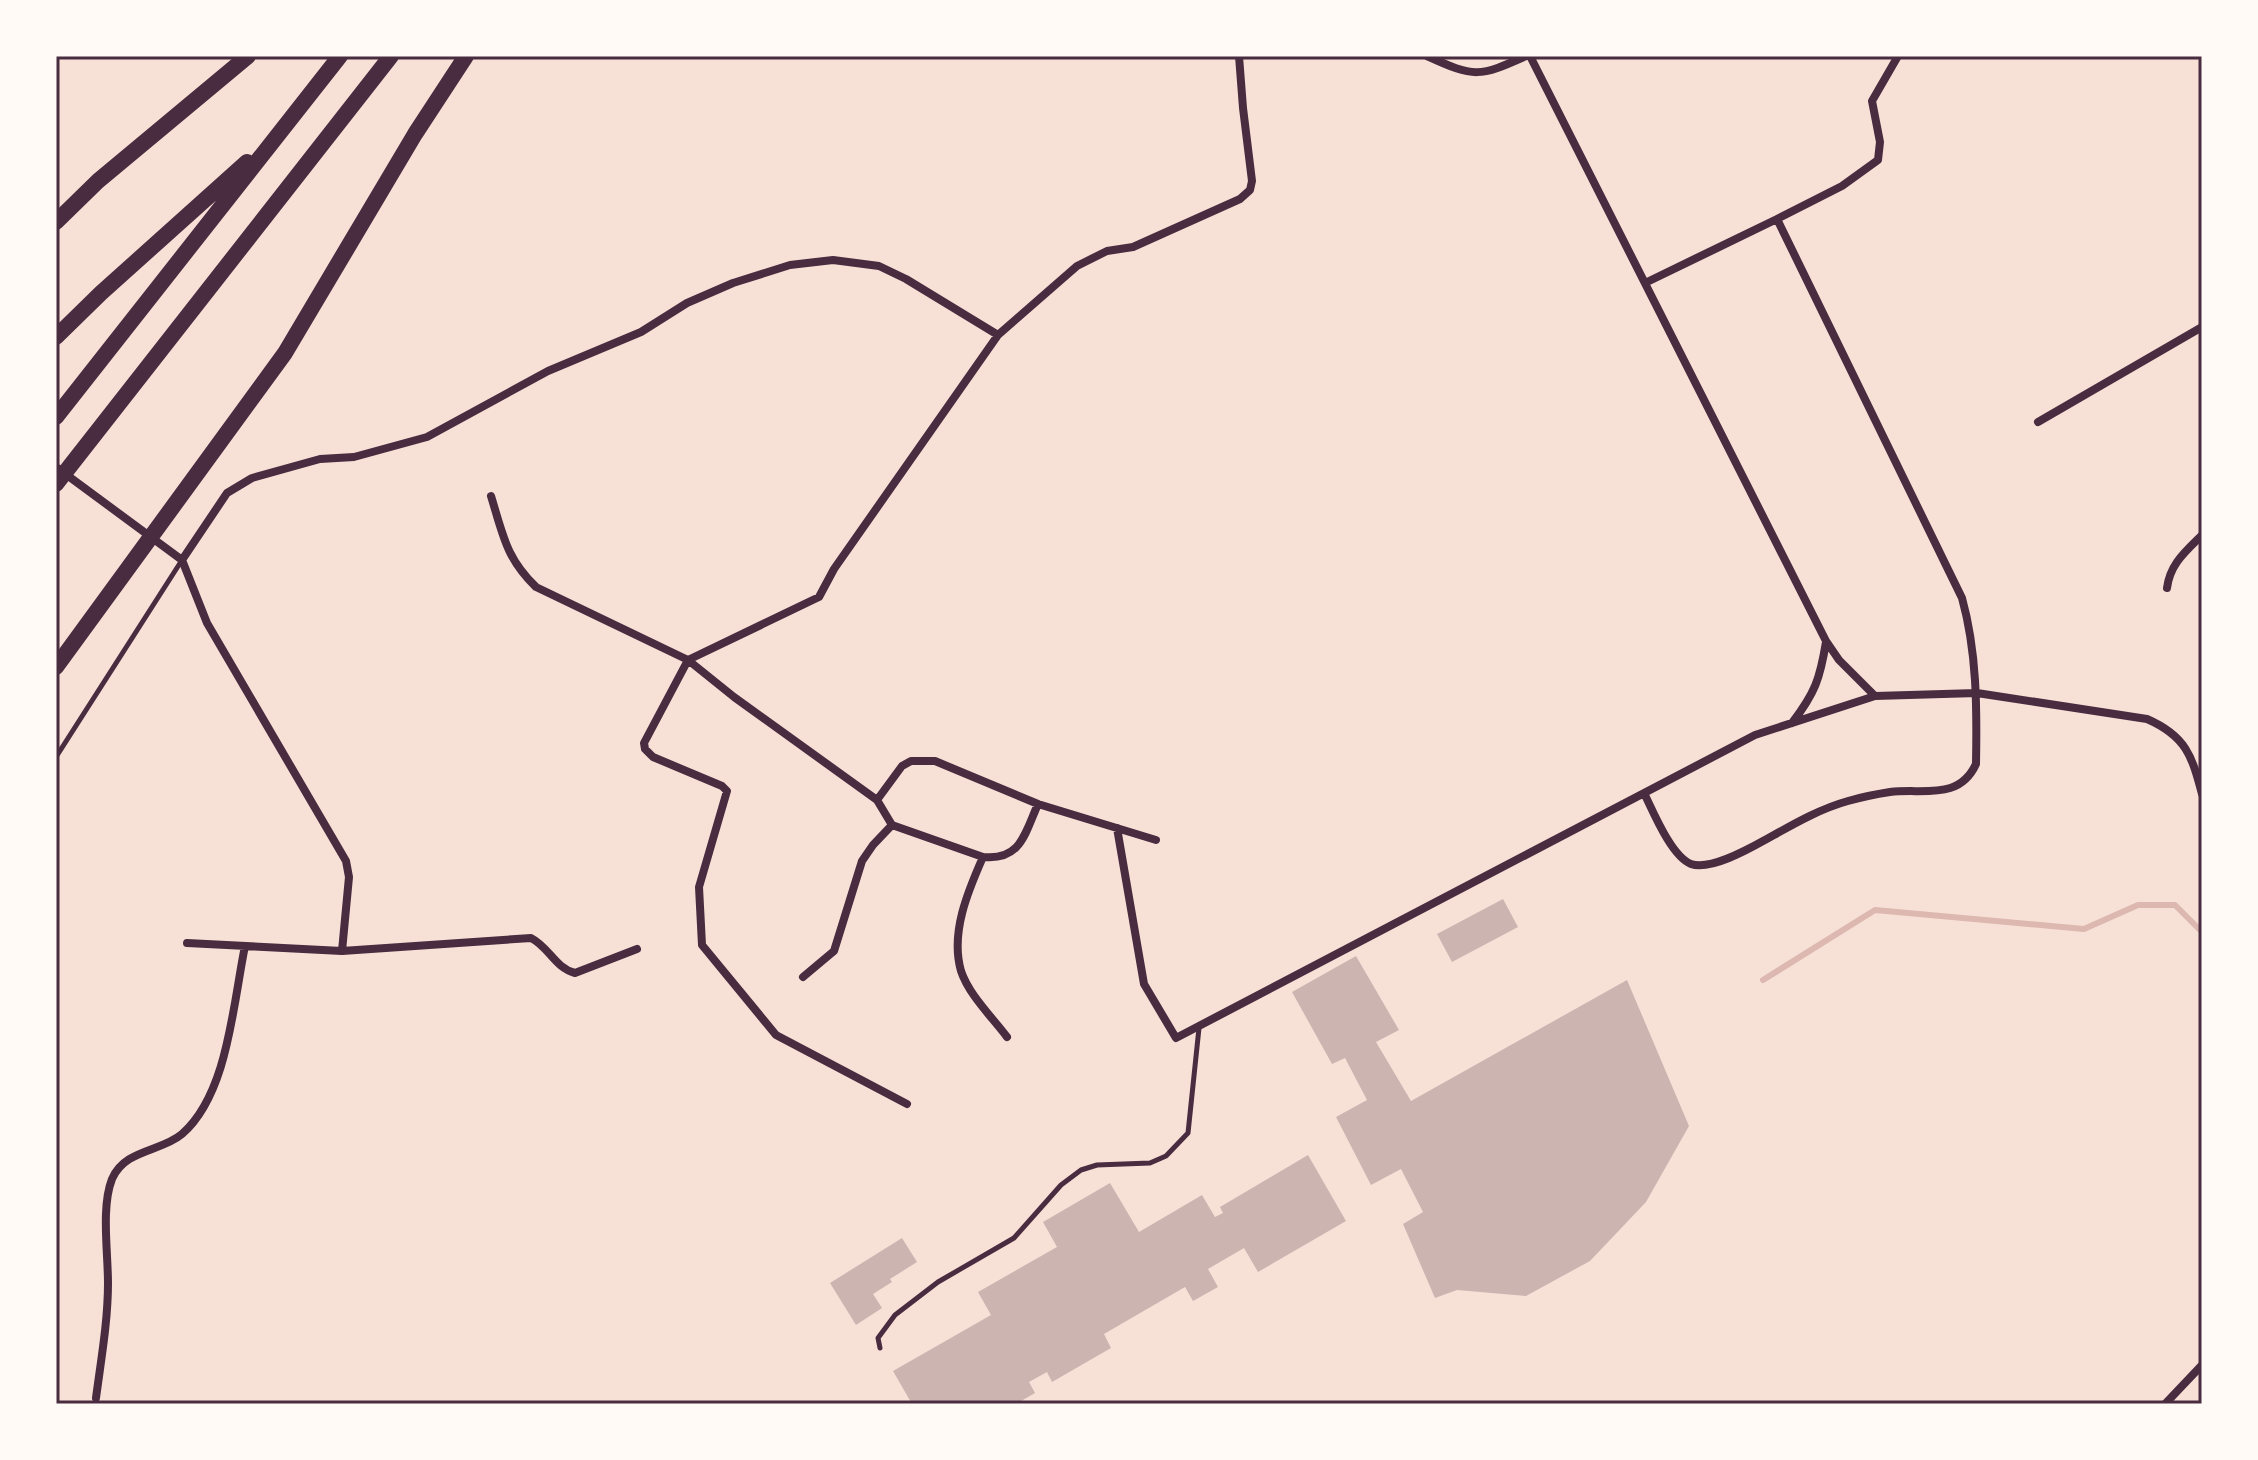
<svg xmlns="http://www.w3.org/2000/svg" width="2258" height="1460" font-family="'Source Serif 4',serif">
<rect width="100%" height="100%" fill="#f7e1d7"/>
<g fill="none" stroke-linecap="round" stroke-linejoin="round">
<path stroke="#dcb8b0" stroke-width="6" d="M1763 980 1875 910 2084 929 2138 905H2175L2202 932"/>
</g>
<path fill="#ccb4b1" d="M1503 899 1518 927 1452 962 1437 934Z
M1356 956 1399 1030 1376 1042 1411 1101 1627 980 1689 1126 1646 1202 1590 1261 1526 1296 1457 1290 1435 1298 1403 1224 1423 1212 1401 1169 1371 1185 1336 1117 1367 1100 1345 1058 1332 1064 1292 992Z
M1308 1155 1346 1221 1258 1272 1244 1248 1208 1269 1218 1287 1193 1301 1185 1287 1104 1334 1111 1348 1052 1382 1047 1372 1029 1382 1035 1393 1016 1404H912L893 1371 991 1315 978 1292 1057 1247 1043 1222 1110 1183 1139 1232 1202 1195 1215 1217 1223 1213 1220 1207Z
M902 1238 917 1262 890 1279 892 1282 873 1294 882 1308 856 1325 830 1283Z"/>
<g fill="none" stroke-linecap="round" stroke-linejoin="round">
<path stroke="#4a2c40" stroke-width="5" d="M56 757 182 560
M880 1348 878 1338 895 1315 938 1282 1014 1238 1061 1185 1081 1170 1097 1165 1150 1163 1166 1156 1188 1133 1199 1028"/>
<path stroke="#4a2c40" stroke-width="8" d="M1427 56C1475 78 1479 77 1526 56
M1530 56 1826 641 1839 660 1875 696
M1777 219 1842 186 1878 160 1880 142 1872 101 1898 56
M2038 422 2202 327
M56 467 182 560 227 493 252 478 320 459 354 457 427 437 548 371 641 332 687 303 733 283 790 265 833 260 879 266 906 279 998 335 1077 266 1107 251 1133 247 1240 199 1250 190 1252 181 1243 108 1239 56
M491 496C503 535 506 558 536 587L688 660 734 697 877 800 892 825 873 845 862 861 834 951 803 977
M182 560 207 623 346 861 349 877 342 951 531 938C549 947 555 968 575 973L637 949
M2167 588C2170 564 2185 552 2202 535
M1792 723C1815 693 1820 679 1826 642
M1644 793C1653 811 1671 856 1691 864 1710 871 1749 849 1765 840 1792 825 1819 809 1848 801 1862 797 1877 794 1890 792 1923 788 1959 801 1976 764 1977 708 1977 652 1962 598L1777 219 1645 283
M877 800 902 766 911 761H935L1038 804 1156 840
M892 825 983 857
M1117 828 1144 984 1176 1038 1755 735 1875 696 1977 693 2147 719C2186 736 2192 756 2202 794
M187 943 342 951
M1007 1037C992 1017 969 995 961 971 950 933 968 891 983 857 1021 861 1025 833 1038 804
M907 1104 776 1035 702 945 699 887 727 791 722 786 653 757 645 749 644 743 688 660 819 597 834 569 998 335
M96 1398C101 1360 108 1321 108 1283 108 1252 101 1207 112 1179 125 1149 161 1152 182 1134 228 1094 233 1004 245 946
M2165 1404 2202 1365"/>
<path stroke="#4a2c40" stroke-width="16" d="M56 222 98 181 248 56
M56 337 101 293 247 162
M56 417 340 56
M56 484 391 56
M56 667 285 353 415 134 466 56"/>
</g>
<rect width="2258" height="1460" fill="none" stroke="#fffaf5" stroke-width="116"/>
<rect x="58" y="58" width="2142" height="1344" fill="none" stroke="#4a2c40" stroke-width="3"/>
</svg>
